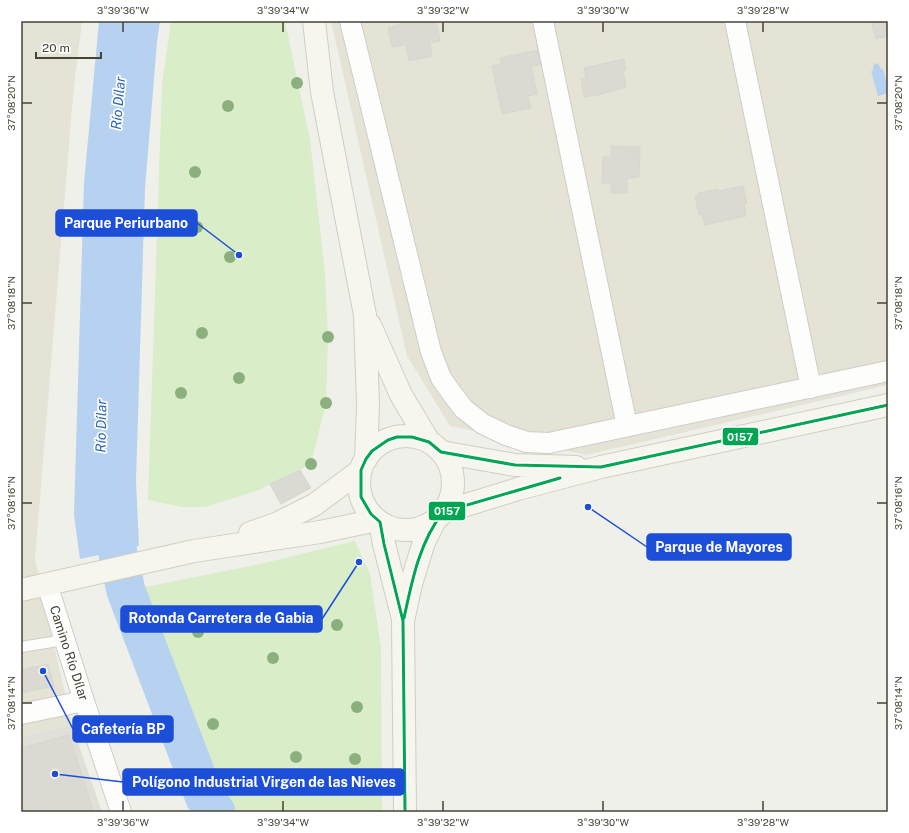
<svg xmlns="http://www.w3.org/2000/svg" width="909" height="833" font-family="'Public Sans',sans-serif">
<rect width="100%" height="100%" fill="#f0f0ea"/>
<path fill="#e5e3d6" d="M21 21H82L73 96 35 559 72 725 21 736Z
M331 21H888V385L586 455 450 426 407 356Z"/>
<path fill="#e0dfd8" d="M72 725 102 812H21V736Z"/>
<path fill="#d8edc8" d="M171 21H285L310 140 325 274 328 337 326 403 311 464 259 490 205 507H182L148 500 162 85Z
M355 541 370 574 381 648 382 812H213L162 655 145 587 260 564Z"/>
<path fill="#b7d1f1" d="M99 21H160L157 42 145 188 136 481 139 546 80 559 74 515 84 183Z
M878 63 881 69H883L888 87V93L878 96 871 71H873V65Z"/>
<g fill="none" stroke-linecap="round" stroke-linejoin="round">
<path stroke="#b7d1f1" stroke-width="39" d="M106 498 126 591 205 798 216 812"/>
</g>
<path fill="#dad9d2" stroke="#d8d7cf" d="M411 21H423L424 24 436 21 440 41 430 43 432 56 409 61 406 45 392 47 388 28Z
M871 21H888V36L876 39Z
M538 50 541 65 531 66 537 94 528 96 531 108 502 114 492 66 501 64 500 58Z
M624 59 626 70 623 71 626 87 594 96V95L584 97 581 79 586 78 584 68Z
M611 146 640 147 639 177 627 179V193H612L610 182 602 184 603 157H611Z
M743 186 747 203 744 204 746 216 705 225 702 214 699 215 695 196H698V193L718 189V191Z
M300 470 311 488 281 504 270 484Z
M48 664 54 686 21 693V670Z
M69 735 93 810 88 812H21V748Z"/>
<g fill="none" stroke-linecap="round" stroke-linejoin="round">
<defs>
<path id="lane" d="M21 647 64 640"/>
<path id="street" d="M350 21 431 352 441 378 453 395 464 409 483 424 506 435 527 442 549 443 888 371
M543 21 627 426
M735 21 811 388
M47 584 84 701 121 812
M21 714 84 701"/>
<path id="secondary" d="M314 21 322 92 365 315 368 405 366 459
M370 325 401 395 429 442
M359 483a47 47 0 1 1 94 0a47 47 0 1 1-94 0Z
M441 452 515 465 576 467
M443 512 518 489 601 467 888 405
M380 522 384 544 402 615
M250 533 276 524 314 505 361 470
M21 590 194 551 320 532 377 520
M405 812 403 621 411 584 424 542 435 520"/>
</defs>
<use href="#lane" stroke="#cecdc7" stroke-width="12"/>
<use href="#street" stroke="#cecdc7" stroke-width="22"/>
<use href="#secondary" stroke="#d0cec0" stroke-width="24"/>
<use href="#lane" stroke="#fdfdfc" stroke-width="10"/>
<use href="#street" stroke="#fdfdfc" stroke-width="20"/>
<use href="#secondary" stroke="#f7f6ee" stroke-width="22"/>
<defs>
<path id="bus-1" d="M404 618C412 581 419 543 443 512L560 478
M405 812 403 621 384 544 380 522 371 514 361 497V470L366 459 372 451 388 440 397 437H412L429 442 441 452 515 465 601 467 888 405"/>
</defs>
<use href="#bus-1" stroke="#fff" stroke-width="6"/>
<use href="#bus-1" stroke="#00a651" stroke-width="3"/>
</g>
<g fill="#8bb07e">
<circle cx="297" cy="83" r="6"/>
<circle cx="228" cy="106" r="6"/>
<circle cx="195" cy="172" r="6"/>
<circle cx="197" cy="227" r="6"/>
<circle cx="230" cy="257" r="6"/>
<circle cx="202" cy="333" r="6"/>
<circle cx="328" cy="337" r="6"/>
<circle cx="239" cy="378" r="6"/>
<circle cx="181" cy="393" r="6"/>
<circle cx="326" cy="403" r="6"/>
<circle cx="311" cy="464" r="6"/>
<circle cx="337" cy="625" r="6"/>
<circle cx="198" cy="632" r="6"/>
<circle cx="273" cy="658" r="6"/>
<circle cx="357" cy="707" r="6"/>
<circle cx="213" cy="724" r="6"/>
<circle cx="296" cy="757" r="6"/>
<circle cx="355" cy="759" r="6"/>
</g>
<path fill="none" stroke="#474335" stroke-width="1.5" d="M123 22V32M283 22V32M443 22V32M603 22V32M763 22V32M22 103H32M877 103H887M22 303H32M877 303H887M22 503H32M877 503H887M22 703H32M877 703H887M123 801V811M283 801V811M443 801V811M603 801V811M763 801V811"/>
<g text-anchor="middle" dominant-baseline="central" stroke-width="3.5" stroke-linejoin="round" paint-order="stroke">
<g font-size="13" fill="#474335" stroke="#fff">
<text transform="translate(69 653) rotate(72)">Camino Río Dílar</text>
</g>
<g font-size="14" font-style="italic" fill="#2866b9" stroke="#fff">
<text transform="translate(118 103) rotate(-85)">Río Dílar</text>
<text transform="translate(101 426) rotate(-89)">Río Dílar</text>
</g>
</g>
<path fill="none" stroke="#1d4ed8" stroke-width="1.5" d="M239 255L197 223M588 507L647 547M359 562L322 619M43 671L73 729M55 774L123 782"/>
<g fill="#1d4ed8" stroke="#fff" stroke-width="1.5">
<circle cx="239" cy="255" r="4"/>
<circle cx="588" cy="507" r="4"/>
<circle cx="359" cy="562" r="4"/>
<circle cx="43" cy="671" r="4"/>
<circle cx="55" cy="774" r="4"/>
</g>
<g fill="#1d4ed8" stroke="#1d4ed8" stroke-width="1.5">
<rect x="56" y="210" width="141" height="26" rx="4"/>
<rect x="647" y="534" width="144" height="26" rx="4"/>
<rect x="121" y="606" width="201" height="26" rx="4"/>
<rect x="73" y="716" width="100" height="26" rx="4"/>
<rect x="123" y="769" width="281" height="26" rx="4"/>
</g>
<g font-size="14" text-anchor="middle" font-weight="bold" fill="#fff">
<text x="126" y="228">Parque Periurbano</text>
<text x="719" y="552">Parque de Mayores</text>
<text x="221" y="623">Rotonda Carretera de Gabia</text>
<text x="123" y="734">Cafetería BP</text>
<text x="264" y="787">Polígono Industrial Virgen de las Nieves</text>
</g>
<g stroke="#fff" stroke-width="1.5">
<rect x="722" y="427" width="37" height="19" rx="4" fill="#00a651"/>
<rect x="428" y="501" width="38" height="20" rx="4" fill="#00a651"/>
</g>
<g font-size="11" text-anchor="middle" font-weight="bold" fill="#fff">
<text x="740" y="441">0157</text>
<text x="447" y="515">0157</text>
</g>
<rect width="909" height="833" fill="none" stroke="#ffffff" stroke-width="44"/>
<path d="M36 52v6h65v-6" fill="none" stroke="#474335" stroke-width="2"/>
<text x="42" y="52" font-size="12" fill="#474335" stroke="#ffffff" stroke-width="3" paint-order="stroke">20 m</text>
<rect x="22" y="22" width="865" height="789" fill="none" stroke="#474335" stroke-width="1.5"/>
<g font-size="10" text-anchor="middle" fill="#474335">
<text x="123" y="14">3°39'36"W</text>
<text x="283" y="14">3°39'34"W</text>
<text x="443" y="14">3°39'32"W</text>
<text x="603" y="14">3°39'30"W</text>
<text x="763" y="14">3°39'28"W</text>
<text transform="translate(11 103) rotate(-90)" y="4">37°08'20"N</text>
<text transform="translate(898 103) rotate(-90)" y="4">37°08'20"N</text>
<text transform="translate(11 303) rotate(-90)" y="4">37°08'18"N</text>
<text transform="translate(898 303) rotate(-90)" y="4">37°08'18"N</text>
<text transform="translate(11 503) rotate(-90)" y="4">37°08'16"N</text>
<text transform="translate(898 503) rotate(-90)" y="4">37°08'16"N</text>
<text transform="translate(11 703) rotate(-90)" y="4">37°08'14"N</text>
<text transform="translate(898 703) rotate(-90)" y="4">37°08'14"N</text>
<text x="123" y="826">3°39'36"W</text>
<text x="283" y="826">3°39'34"W</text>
<text x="443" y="826">3°39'32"W</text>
<text x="603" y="826">3°39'30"W</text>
<text x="763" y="826">3°39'28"W</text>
</g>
</svg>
